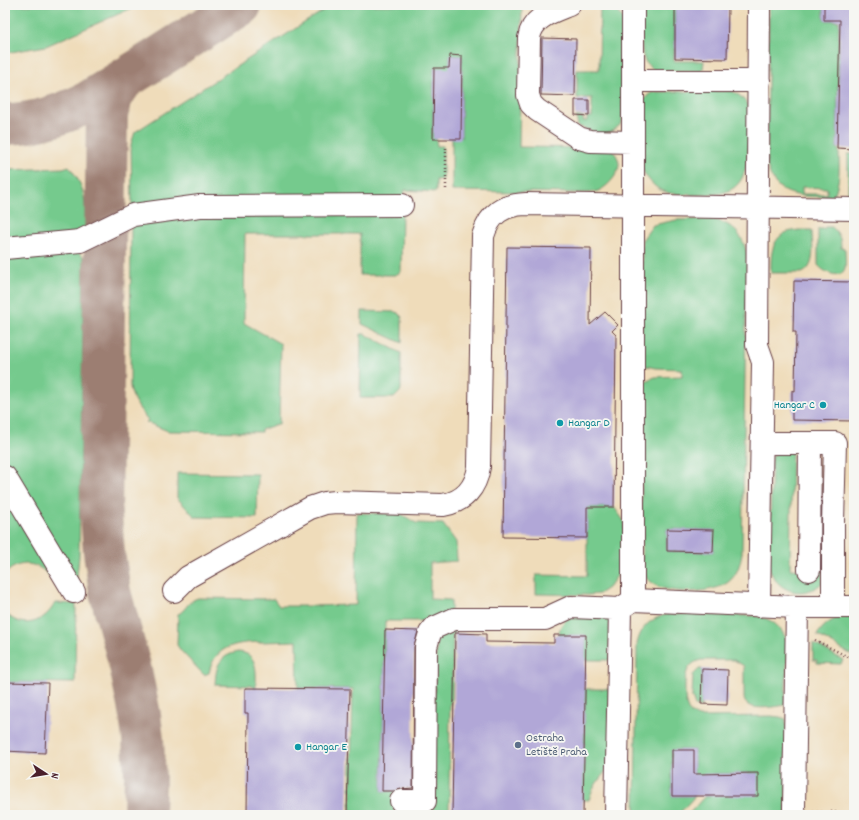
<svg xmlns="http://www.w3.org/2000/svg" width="859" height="820" font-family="Dekko,sans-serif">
<rect width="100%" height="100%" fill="#f6f6f2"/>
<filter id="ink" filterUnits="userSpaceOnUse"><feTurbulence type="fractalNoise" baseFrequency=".025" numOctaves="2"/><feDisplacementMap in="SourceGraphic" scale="8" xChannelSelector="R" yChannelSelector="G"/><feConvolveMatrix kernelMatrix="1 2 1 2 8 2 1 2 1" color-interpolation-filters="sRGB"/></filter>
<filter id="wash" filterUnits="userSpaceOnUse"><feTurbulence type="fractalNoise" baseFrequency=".012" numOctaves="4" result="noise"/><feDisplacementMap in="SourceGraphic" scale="16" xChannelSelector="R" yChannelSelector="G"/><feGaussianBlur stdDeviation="0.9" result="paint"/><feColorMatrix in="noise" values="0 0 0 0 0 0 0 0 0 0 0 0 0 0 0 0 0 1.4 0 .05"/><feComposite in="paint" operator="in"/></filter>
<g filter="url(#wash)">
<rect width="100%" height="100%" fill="#efdcba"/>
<path fill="#75ca8d" stroke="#60745c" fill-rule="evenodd" d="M5 5H139L46 46 5 53Z
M332 5H522L519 147 611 148C615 153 619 158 619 165 618 176 606 189 595 192 591 193 585 193 580 193L452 191V139L461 138 462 69 434 68 433 138 436 139 437 146H443V179L436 180V192L405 190 403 202 132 208 131 144 135 132ZM450 55 462 56V62H450Z
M600 5 612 7 623 18 622 123 613 131 602 135 578 126 576 117H583V121H587V117H592V98H577V70H599Z
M642 5H675L674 61H704L703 69 701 71 654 70C651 68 647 65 645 61 639 51 642 18 642 5Z
M769 5H824V20L839 21 837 148 839 149C839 165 841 182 833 197 813 196 783 200 772 178 770 175 769 170 767 166ZM802 187 827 188V194H802Z
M732 91C741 96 745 99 749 109 748 128 751 162 742 178 733 196 711 195 693 195 683 194 672 195 663 191 653 187 647 178 642 169L643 101 648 95 653 92Z
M848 154H854V199H848Z
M69 166C88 191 85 203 85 233L5 244V170L63 168Z
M402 210 401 272 395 275H360V234H245L244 323 281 344 279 424H277L261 430V432L168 431 146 422 148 420C140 410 131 398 130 386L131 221 158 216Z
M711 219C732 223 743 234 747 255L742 553C740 565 737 576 727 583 711 594 666 595 650 582 645 578 644 571 642 566L641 383 655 377 682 376V369L655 368 642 365V240L653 225 676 220ZM667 529 713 530V552L667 551Z
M825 227H832C839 234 841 238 841 248L845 249C845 255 846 263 845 268 841 281 823 272 818 265V229H824Z
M798 230H812C812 243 817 267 802 273H771C771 259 770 241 785 233 789 231 794 231 798 230Z
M5 251H77L84 257 79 556 76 586 5 469Z
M362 311 397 312 402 317V343L362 324Z
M361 334H365L401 353V389L400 392 394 398H360Z
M792 449 790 569 823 571 822 583C803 600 776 592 769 567L772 457 776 453Z
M177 473 258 474 257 518 195 517 177 498Z
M5 485 65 585H55C45 564 22 556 5 574Z
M587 507H614L624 521V558L617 576 608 588 599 594 588 595 536 594V575L587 576Z
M357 513 401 514 416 523 443 524 456 542 457 561 430 563V599L451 600V611L435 621H385L382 791H399L427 806 428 815H350L353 689 298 688 297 641C285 641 274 642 262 642 238 643 215 644 209 673L204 675 181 651 177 645 178 614C185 612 187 601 198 598L274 599 279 606H307L356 605Z
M55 603 76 604 75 683 5 682V612C21 631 45 623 55 603Z
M669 614 757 616C774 620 780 626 788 642L785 705C776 707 755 710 748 705 745 703 744 700 744 697V666L734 660H701C685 664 685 677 685 691 685 696 685 702 687 707 689 713 694 715 699 717L771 716 780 717 786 719V815H688L704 797 712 796 758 773 712 774 694 787V750H672V796H695L678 815H635L637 644C641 626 651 618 669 614Z
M572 616 610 618V660H585L586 635H559C559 625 565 620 572 616Z
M841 617H854V655L850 654 817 635C823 626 830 620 841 617Z
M455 628V633H453L452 699 450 703 449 810H441V815H432L430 804 437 636Z
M813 643 843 660 841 664 817 663V660H813Z
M238 652C259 653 256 673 256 688L253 687V686L215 685C216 667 218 656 238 652Z
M699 669H702L701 708 695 706 692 697 693 675Z
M585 689H609L612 764C602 776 593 785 589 800H583Z"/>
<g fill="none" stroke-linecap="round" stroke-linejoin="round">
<path stroke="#9c7e72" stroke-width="42" d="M123 80 112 96 107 115 101 515 104 552 110 592 130 666 140 715 143 739 145 777 144 815
M5 124C34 124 62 115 88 102L241 5"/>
</g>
<g id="blocks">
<path fill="#b1a7d7" d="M824 5H854V149L837 148 840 20H824Z
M675 7 728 8 727 59 675 58Z
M542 38 576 39 575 96 541 95Z
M450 55 462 56 461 139H433L434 68H449Z
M575 100H589V116L575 115Z
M507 247 591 248 590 325 605 312 618 325 612 331 616 335 614 507H587V538L503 537Z
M794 281 854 282V421L792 420V390L795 391 796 332H793Z
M667 529 714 530 713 552 667 551Z
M385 630 418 631 414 647 413 788 401 789 394 791H382Z
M455 633 486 634V642L554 643V635H586L583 815H452Z
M702 669 728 670 727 705 701 704Z
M5 682 48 683 45 753 5 751Z
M245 688 350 689 347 815H247L248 713H245Z
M672 750H694V774L758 773V796H672Z"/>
</g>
</g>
<g filter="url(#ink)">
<use href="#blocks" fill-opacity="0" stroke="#633b40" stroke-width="1"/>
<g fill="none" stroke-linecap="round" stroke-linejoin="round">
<defs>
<path id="minor" d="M569 5C552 12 532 17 529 38L528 95 531 104 537 110 579 138 590 141 633 142
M759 5 757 345 763 362 759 606
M634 81H759
M5 248 80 241 133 215 200 206 402 205
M762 443H835L833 523V607
M5 477 74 592
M809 570 810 443
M174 591 188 577 310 508 325 503 336 502 443 505C464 502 476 487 479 467L483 236C490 213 503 205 526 204L854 209
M633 600V5
M401 801H425L426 647 430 633 434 628 454 619H545L571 607 620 609 633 600 797 607H854
M616 815 620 609
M795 815 794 808 797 607"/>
</defs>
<use href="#minor" stroke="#633b40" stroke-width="24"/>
<path stroke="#633b40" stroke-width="2.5" stroke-dasharray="1 3" stroke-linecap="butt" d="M446 148V192
M815 640 854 660
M813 812H822
M831 812 854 813"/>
<use href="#minor" stroke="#fff" stroke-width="22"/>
</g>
</g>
<g fill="#0f9aa8" stroke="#f6f6f2" stroke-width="1.5">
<circle cx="823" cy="405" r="4"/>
<circle cx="560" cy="423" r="4"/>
<circle cx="298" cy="747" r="4"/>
</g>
<circle fill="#5c6f8a" stroke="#f6f6f2" stroke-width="1.5" cx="518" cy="745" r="4"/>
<g text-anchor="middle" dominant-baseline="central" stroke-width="3.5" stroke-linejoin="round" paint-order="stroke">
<g font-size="12" fill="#0d838f" stroke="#f6f6f2" text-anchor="start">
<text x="815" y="405" text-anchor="end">Hangar C</text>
<text x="568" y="423">Hangar D</text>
<text x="306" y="747">Hangar E</text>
</g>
<g font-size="12" fill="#4e5e75" stroke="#f6f6f2" text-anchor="start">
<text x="526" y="738">Ostraha<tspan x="526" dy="14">Letiště Praha</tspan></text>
</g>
</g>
<rect width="859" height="820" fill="none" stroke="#f6f6f2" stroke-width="20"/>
<g transform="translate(46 774) rotate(102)" stroke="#f6f6f2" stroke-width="3" paint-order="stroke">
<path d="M0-3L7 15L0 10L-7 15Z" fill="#4a1f2b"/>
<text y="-6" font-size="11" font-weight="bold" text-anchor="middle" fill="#4a1f2b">N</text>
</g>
</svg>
